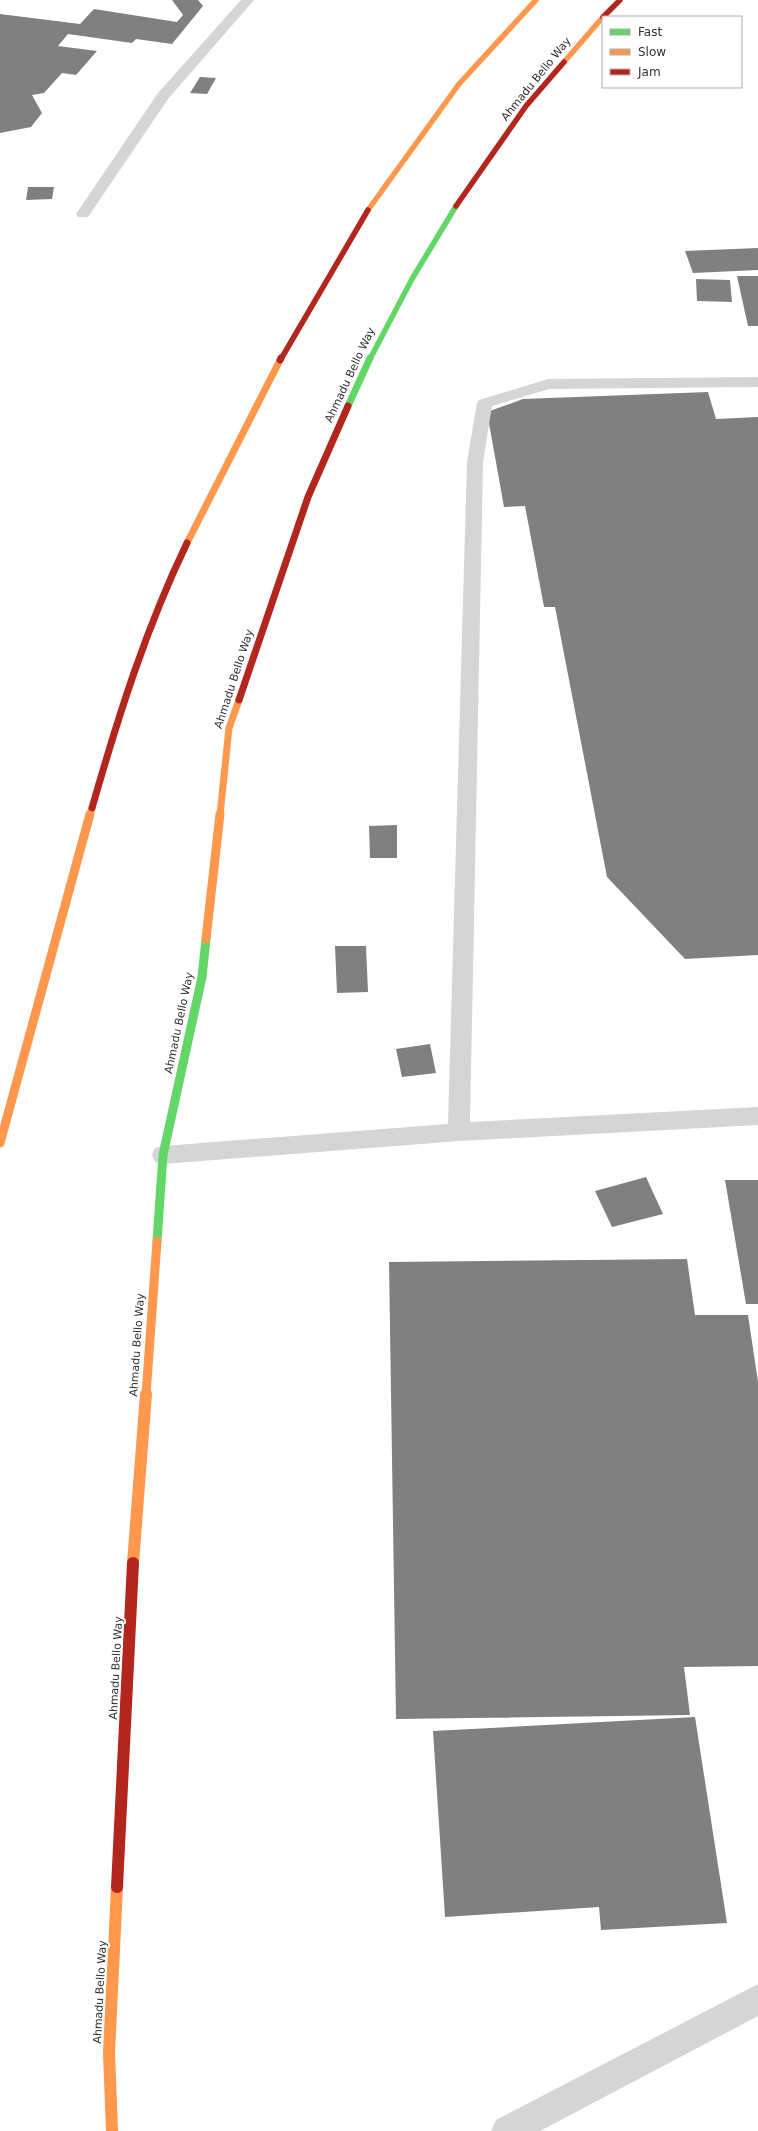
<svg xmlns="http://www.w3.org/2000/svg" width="758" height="2131" font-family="'DejaVu Sans',sans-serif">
<rect width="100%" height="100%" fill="#fff"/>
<path fill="#808080" d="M172 0H198L203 6 172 44 136 39 132 43 68 34 58 46 97 51 76 75 62 73 44 93 32 95 42 113 31 127 0 133V14L80 24 94 9 177 22 183 15Z
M200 77 216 78 207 94 190 93Z
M28 187H54L52 199 26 200Z
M758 248V270L693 273 685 251Z
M737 276H758V326H748Z
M696 279 730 280 732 302 697 301Z
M708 392 716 419 758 417V955L685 959 607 877 555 607H544L525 506 504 507 487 412 523 399Z
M397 825V858H370L369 826Z
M335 946H366L368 992 337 993Z
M430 1044 436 1073 402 1077 396 1049Z
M646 1177 663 1214 612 1227 595 1191Z
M725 1180H758V1304H746Z
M687 1259 695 1315H748L758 1382V1666L684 1667 690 1715 396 1719 389 1262Z
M695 1717 727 1923 601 1930 599 1907 445 1917 433 1731Z"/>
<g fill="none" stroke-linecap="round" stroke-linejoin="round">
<path fill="#d5d5d5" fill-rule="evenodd" d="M758 377V387L549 389 492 406 483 462 470 1122 758 1107V1125L459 1141 163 1164 155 1162 152 1155 155 1148 163 1146 448 1124 467 462 477 403 479 400 548 379Z
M758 1984V2016L540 2131H491L496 2120Z"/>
<path fill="#d5d5d5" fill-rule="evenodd" d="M241 0H254L168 99 88 217H78L76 214 158 93Z"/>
<path stroke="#63d668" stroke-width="5.5" d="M370 359 412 279 456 206"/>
<path stroke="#63d668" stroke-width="7" d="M348 406 370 358"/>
<path stroke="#63d668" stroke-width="9" d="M157 1241 163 1155 202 977 206 939"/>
<path stroke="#ff974d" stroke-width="5.5" d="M564 62 603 17
M368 210 459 84 536 0"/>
<path stroke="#ff974d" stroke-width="7" d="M187 543 280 360
M90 815 92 808
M220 815 229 728 239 700"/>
<path stroke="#ff974d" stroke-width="9" d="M206 939 220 814
M0 1143 90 814
M146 1395 157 1241"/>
<path stroke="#ff974d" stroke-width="12" d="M133 1563 146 1394
M112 2131 109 2053 117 1887"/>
<path stroke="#b3261e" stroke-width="5.5" d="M603 17 620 0
M456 206 526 106 564 62
M281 359 368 210"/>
<path stroke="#b3261e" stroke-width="7" d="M280 360 281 358
M239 700 308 497 348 406
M92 808C118 717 146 628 187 543"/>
<path stroke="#b3261e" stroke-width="12" d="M117 1887 133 1563"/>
</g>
<g text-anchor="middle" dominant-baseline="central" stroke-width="4" stroke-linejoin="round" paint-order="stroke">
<g font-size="11" fill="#313131" stroke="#fff">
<text transform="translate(536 79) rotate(-51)">Ahmadu Bello Way</text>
<text transform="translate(350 375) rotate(-65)">Ahmadu Bello Way</text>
<text transform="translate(234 679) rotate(-72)">Ahmadu Bello Way</text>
<text transform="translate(179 1023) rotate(-78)">Ahmadu Bello Way</text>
<text transform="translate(137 1345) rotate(-86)">Ahmadu Bello Way</text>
<text transform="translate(116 1668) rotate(-87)">Ahmadu Bello Way</text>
<text transform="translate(100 1992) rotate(-87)">Ahmadu Bello Way</text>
</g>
</g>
<rect x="602" y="16" width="140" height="72" fill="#ffffff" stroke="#adadad"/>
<rect x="610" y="29" width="20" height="6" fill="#63d668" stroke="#adadad"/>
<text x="638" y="36" font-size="12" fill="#313131">Fast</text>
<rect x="610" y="49" width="20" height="6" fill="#ff974d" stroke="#adadad"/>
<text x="638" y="56" font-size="12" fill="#313131">Slow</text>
<rect x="610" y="69" width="20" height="6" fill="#b3261e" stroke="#adadad"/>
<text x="638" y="76" font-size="12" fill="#313131">Jam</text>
</svg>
